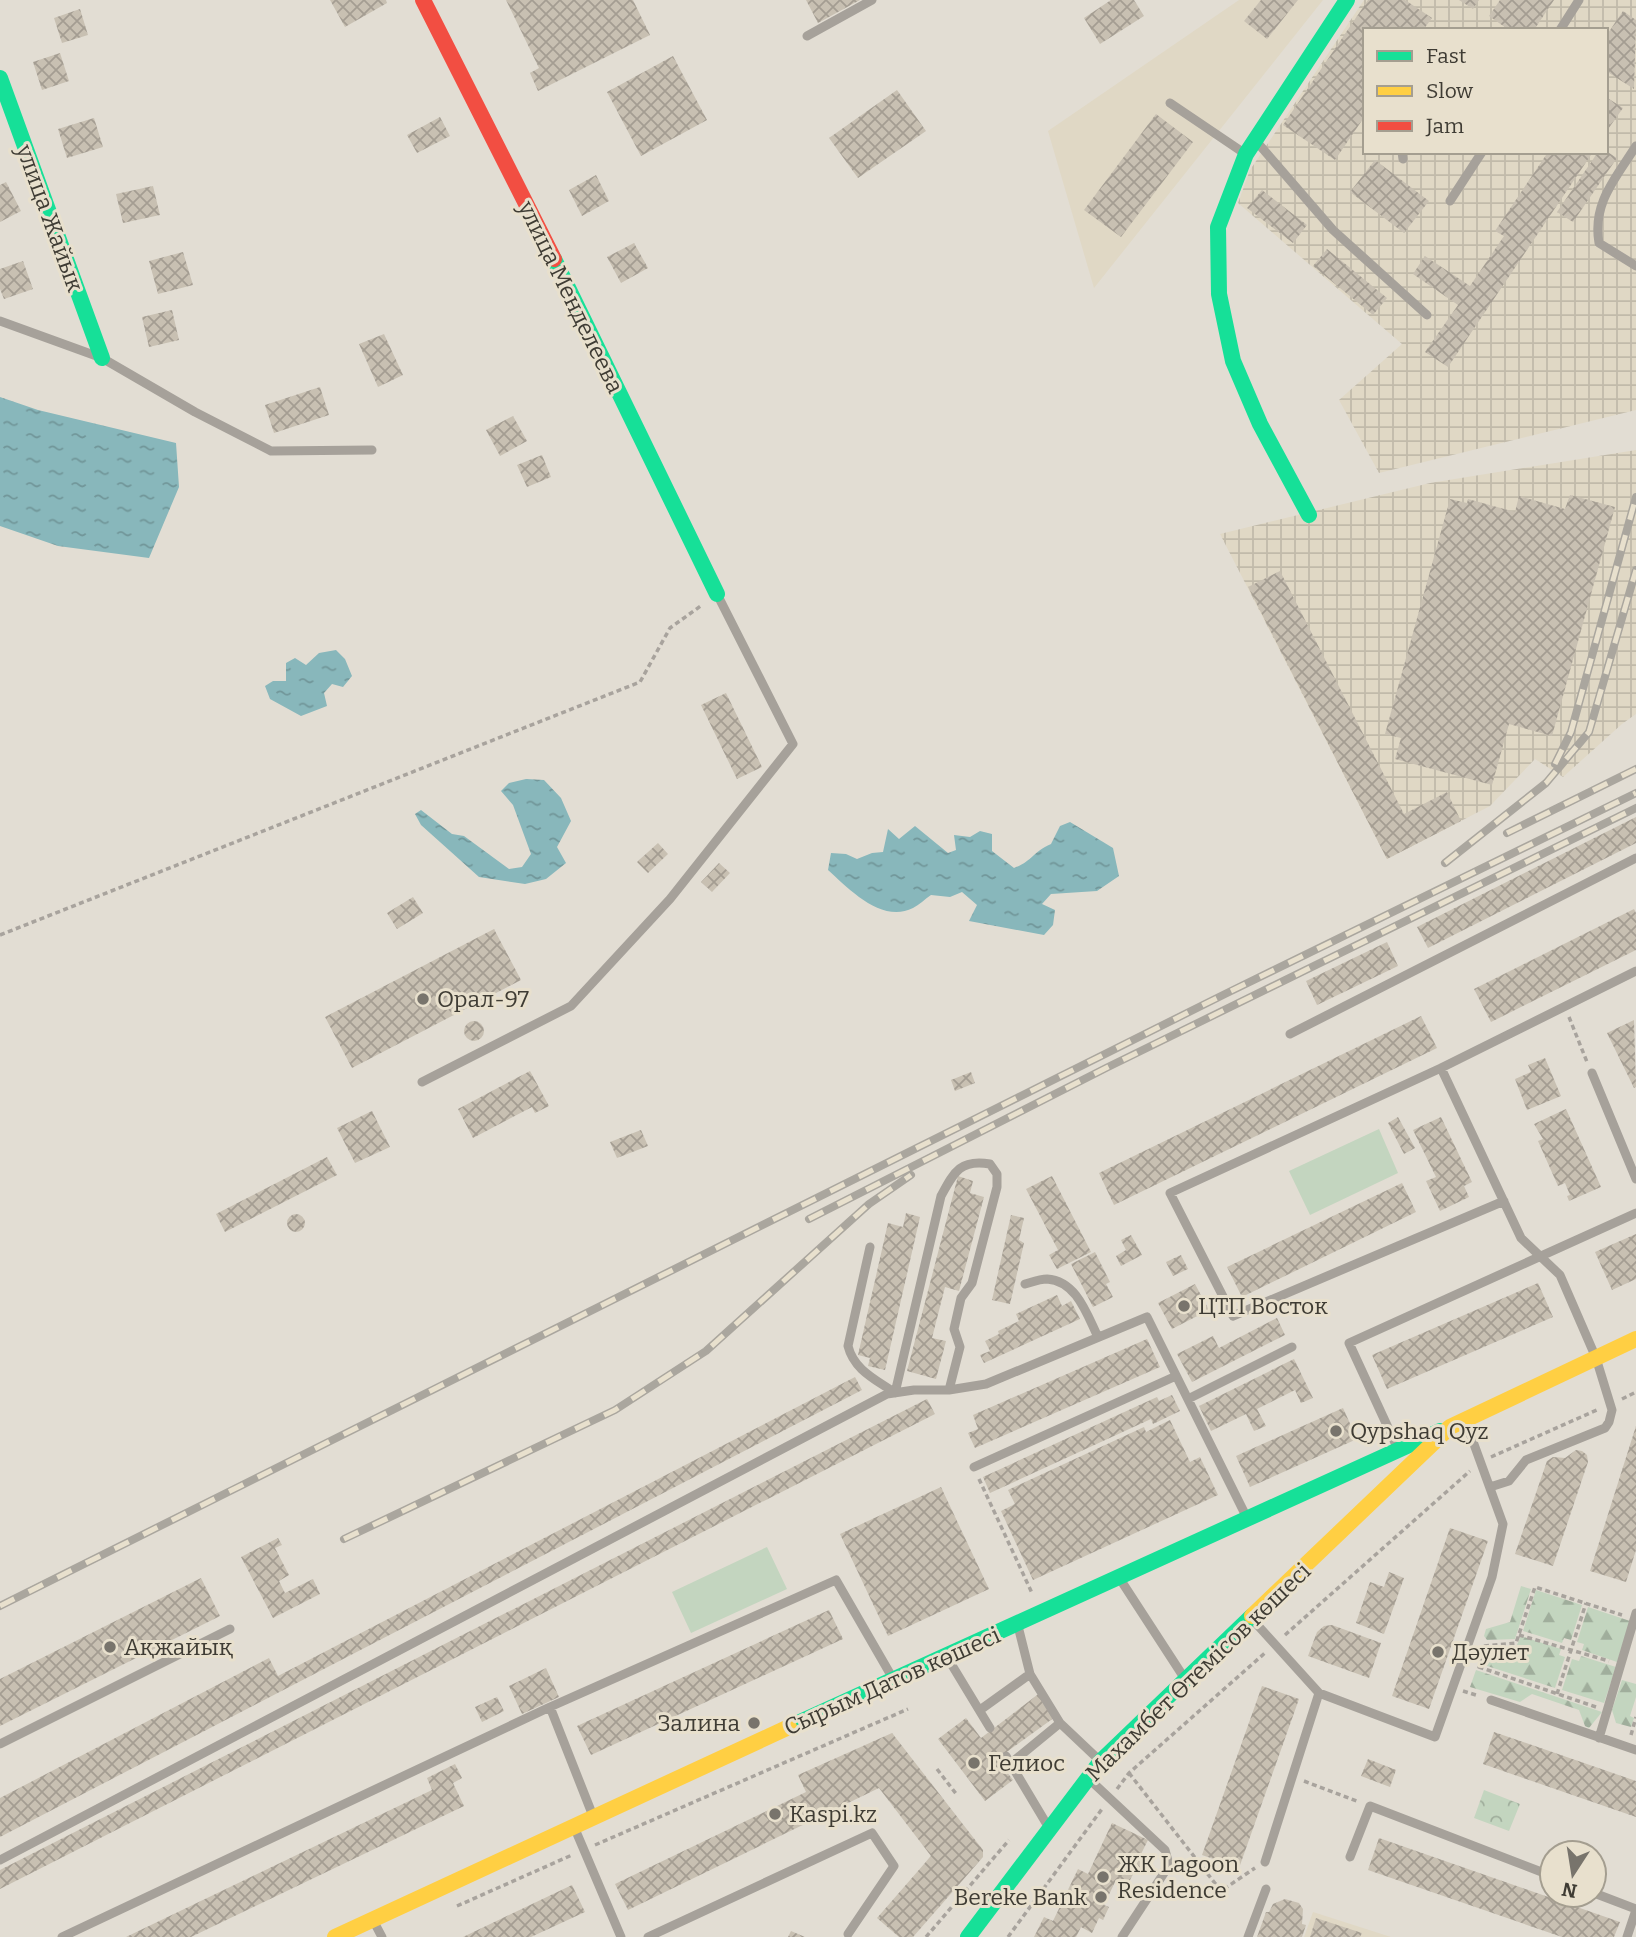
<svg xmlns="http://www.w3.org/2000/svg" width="1636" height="1937" font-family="Bitter,serif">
<defs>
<pattern id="industrial-grid" width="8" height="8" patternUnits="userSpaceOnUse" patternTransform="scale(1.75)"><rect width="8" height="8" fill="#e0d8c5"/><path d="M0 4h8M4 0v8" fill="none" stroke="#c1baaa"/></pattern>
<pattern id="forest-firs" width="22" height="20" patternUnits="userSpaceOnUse" patternTransform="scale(1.75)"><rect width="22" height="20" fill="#c3d5bf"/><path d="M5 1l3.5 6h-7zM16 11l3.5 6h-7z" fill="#a0ae9c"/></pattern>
<pattern id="park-crowns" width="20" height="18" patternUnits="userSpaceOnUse" patternTransform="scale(1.75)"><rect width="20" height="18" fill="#c3d5bf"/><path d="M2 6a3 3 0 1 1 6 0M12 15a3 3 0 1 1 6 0" fill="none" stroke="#a0ae9c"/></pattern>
<pattern id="water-ripples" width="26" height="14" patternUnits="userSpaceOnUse" patternTransform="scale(1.75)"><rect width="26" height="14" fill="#88b7bb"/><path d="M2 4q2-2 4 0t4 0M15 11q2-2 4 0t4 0" fill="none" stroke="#719699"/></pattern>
<pattern id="building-cross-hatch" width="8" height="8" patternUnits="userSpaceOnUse" patternTransform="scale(1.75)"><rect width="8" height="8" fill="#c8c0b2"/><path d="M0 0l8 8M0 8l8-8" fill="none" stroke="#a49d92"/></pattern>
</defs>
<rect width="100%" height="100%" fill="#e2ddd3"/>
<path fill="#e0d8c5" d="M1239 0H1323L1094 288 1048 131Z
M1313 1912 1391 1937H1304Z"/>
<path fill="url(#industrial-grid)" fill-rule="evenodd" d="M1364 0H1636V410L1379 473 1339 400 1402 344 1238 203 1250 170ZM1365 30H1606V152H1365Z
M1636 450V714L1622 724 1563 777 1535 759 1490 806 1387 859 1220 534 1430 483Z"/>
<path fill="url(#forest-firs)" d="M1521 1586 1531 1589 1515 1639 1487 1640 1484 1636 1486 1629 1510 1622Z
M1536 1590 1582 1605 1571 1640 1564 1638 1562 1643 1523 1631Z
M1588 1607 1630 1621 1617 1662 1582 1650 1584 1644 1577 1642Z
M1521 1636 1561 1649 1559 1655 1565 1657 1555 1688 1484 1665 1489 1649 1516 1647Z
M1581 1656 1616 1667 1604 1703 1562 1690 1572 1659 1579 1661Z
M1476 1670 1602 1712 1589 1728 1585 1726 1579 1710 1532 1694 1520 1702 1470 1687Z
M1622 1680 1636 1684V1697L1630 1716 1634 1718 1631 1727 1616 1723 1612 1710Z"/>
<path fill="url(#park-crowns)" d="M1484 1790 1520 1804 1509 1831 1474 1818Z"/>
<path fill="#c3d5bf" d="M1379 1129 1398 1173 1310 1215 1289 1171Z
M767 1547 787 1589 691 1633 672 1592Z"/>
<path fill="url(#water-ripples)" d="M0 397 38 410 176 443 179 487 149 558 58 546 0 526Z
M336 650 345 659 352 676 343 687 332 684 324 693 327 706 301 716 270 699 265 686 273 681H286V663L295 658 306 665 319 653Z
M526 779 544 780 561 798 571 821 557 847 566 863 546 879 525 884 479 877 421 825 415 814 421 810 452 834 464 836 509 869 522 867 531 854 513 805 501 791 509 783Z
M1070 822 1113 848 1119 876 1097 891 1051 894 1042 904 1055 910 1053 925 1044 935 969 921 977 905 962 892 950 897 931 895C925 899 919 905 913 908 882 924 849 889 828 870L831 853 846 854 857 859 872 853 883 852 888 829 899 839 915 826 948 853 956 850 954 835 970 837 980 831 992 834V851L1014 868C1033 861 1032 852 1051 844L1060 826Z"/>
<path fill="url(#building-cross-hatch)" d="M330 0H386L387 3 345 27Z
M506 0H633L650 35 538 91 530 73 539 68Z
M806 0H860L818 23Z
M1111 0H1134L1144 16 1100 44 1084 18Z
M1261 0H1298L1267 39 1244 21Z
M1368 0H1405L1432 18 1423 30H1365V116L1335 160 1283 125Z
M1459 0H1479L1473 9Z
M1500 0H1554L1534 30H1509L1489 16Z
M80 9 88 35 62 43 54 18Z
M1623 11 1636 20 1634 89 1606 71V36Z
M60 53 69 81 42 90 33 62Z
M673 56 707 120 641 156 607 92Z
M897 90 926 131 858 178 829 138Z
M1606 97 1623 108 1606 132Z
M1156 114 1193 142 1121 237 1084 210Z
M440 117 450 136 417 153 407 135Z
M94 118 103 147 67 158 58 129Z
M1606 151 1617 158 1573 222 1557 212 1598 152Z
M1548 152H1593L1448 367 1425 352 1458 305 1413 274 1425 256 1470 286 1504 236 1495 231Z
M1375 160 1429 201 1404 233 1350 192Z
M596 175 609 201 582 216 569 190Z
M6 182 21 211 0 222V185Z
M153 186 160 215 123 223 116 194Z
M1262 190 1307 225 1293 243 1247 208Z
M634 243 648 268 621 283 607 257Z
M1327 249 1387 298 1373 315 1313 266Z
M183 252 193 285 158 294 149 261Z
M23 261 33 289 4 299 0 289V269Z
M172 310 179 340 149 347 142 317Z
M384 334 403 375 378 387 359 344Z
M320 387 329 415 274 433 265 405Z
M513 416 527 441 500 456 486 430Z
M542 455 551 477 527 487 517 465Z
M1570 495 1615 507 1552 736 1509 724 1492 785 1395 759 1401 738 1385 734 1450 499 1467 503 1468 499 1515 512 1519 496 1565 509Z
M1280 571 1404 814 1447 792 1461 821 1387 859 1248 587Z
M726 693 762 767 737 779 701 705Z
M1636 817V843L1428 948 1417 927Z
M658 843 668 854 648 873 637 862Z
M719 863 730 873 712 892 701 882Z
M413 897 423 913 397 929 387 913Z
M1634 909 1636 913V950L1491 1022 1474 989Z
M494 929 521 980 352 1068 325 1017Z
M1387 942 1398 966 1317 1005 1306 981Z
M1421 1016 1437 1048 1114 1205 1099 1173Z
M1634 1020 1636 1087 1634 1088 1607 1033Z
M464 1031a10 10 0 1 1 20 0a10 10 0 1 1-20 0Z
M1545 1058 1561 1096 1527 1110 1515 1079 1531 1072 1528 1065Z
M530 1071 549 1106 535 1113 532 1107 473 1138 458 1109Z
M971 1072 975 1083 955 1091 951 1080Z
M1566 1109 1601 1187 1569 1201 1567 1196 1570 1195 1565 1183 1558 1186 1538 1141 1543 1139 1534 1124Z
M372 1111 390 1147 355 1163 337 1128Z
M1398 1117 1415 1148 1404 1154 1388 1123Z
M1441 1117 1472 1182 1464 1186 1469 1197 1440 1211 1426 1181 1436 1177 1413 1130Z
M641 1130 648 1146 617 1158 610 1142Z
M327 1157 337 1175 225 1232 216 1214Z
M958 1176 973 1181 970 1193 984 1197 959 1291 945 1287 932 1338 946 1341 936 1379 907 1371Z
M1052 1176 1091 1252 1057 1269 1049 1255 1058 1250 1026 1189Z
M1402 1183 1416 1212 1242 1297 1227 1267Z
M906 1213 920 1217 885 1370 868 1366 870 1358 858 1355 888 1223 903 1227Z
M287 1223a9 9 0 1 1 18 0a9 9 0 1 1-18 0Z
M1011 1215 1024 1218 1019 1240 1024 1243 1010 1304 992 1300Z
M1636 1234V1279L1612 1290 1595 1252Z
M1131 1235 1142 1255 1121 1266 1116 1256 1126 1250 1121 1240Z
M1095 1252 1110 1282 1106 1284 1113 1297 1093 1307 1071 1264Z
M1181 1255 1188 1269 1173 1276 1166 1262Z
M1538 1283 1553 1317 1387 1389 1372 1355Z
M1195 1284 1209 1310 1172 1329 1158 1303Z
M1057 1295 1062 1306 1071 1301 1080 1319 984 1363 980 1355 990 1351 985 1341 999 1334 998 1331 1019 1321 1016 1314Z
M1277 1318 1285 1335 1192 1382 1177 1354 1213 1336 1219 1348Z
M1147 1339 1160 1367 975 1448 968 1433 978 1429 973 1415Z
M1294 1359 1313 1398 1301 1403 1295 1390 1257 1409 1266 1426 1254 1431 1246 1414 1211 1431 1199 1406Z
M855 1377 862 1390 0 1837V1798L269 1658 278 1676Z
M1172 1395 1180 1411 1153 1424 1151 1419 990 1493 983 1477 1157 1397 1159 1401Z
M927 1399 935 1414 0 1889V1870Z
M1343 1408 1357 1439 1250 1487 1236 1456Z
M1170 1420 1190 1462 1200 1457 1218 1495 1033 1580 1001 1511 1015 1504 1008 1490 1144 1427 1146 1432Z
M1636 1426V1550L1626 1582 1590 1571Z
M1576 1450 1582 1451 1587 1455 1588 1462 1553 1566 1515 1554 1547 1461 1553 1457 1565 1458Z
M941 1487 989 1589 888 1636 840 1534Z
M1450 1528 1488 1541 1429 1709 1392 1696Z
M278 1538 282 1545 275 1548 289 1575 279 1581 285 1593 313 1579 320 1594 273 1618 241 1557Z
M1389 1572 1404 1578 1384 1634 1356 1623 1370 1582 1384 1587Z
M201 1578 220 1616 0 1726V1679Z
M829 1610 843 1639 591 1755 577 1726Z
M1332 1625 1381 1643 1369 1678 1308 1656 1317 1632 1324 1626Z
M546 1668 559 1697 522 1714 509 1686Z
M1262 1686 1299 1699 1239 1868 1202 1855Z
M1041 1692 1055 1717 997 1759 1013 1780 985 1801 938 1739 966 1718 981 1738Z
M497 1697 504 1711 482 1722 475 1707Z
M1494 1732 1636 1781V1817L1483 1764Z
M892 1733 983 1850V1857L913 1937H899L877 1918 931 1856 879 1788 628 1910 615 1884 806 1792 798 1775Z
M1368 1759 1396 1770 1390 1787 1361 1776Z
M455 1764 462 1778 453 1783 464 1806 191 1937H126L432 1790 427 1778Z
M1112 1823 1148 1840 1138 1860 1142 1862 1137 1873 1134 1872 1127 1886 1116 1880 1104 1905 1109 1907 1103 1920 1099 1918 1092 1933 1081 1927 1076 1937H1034L1044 1917 1053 1921 1078 1869 1088 1874Z
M1379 1838 1620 1922 1614 1937H1562L1368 1870Z
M572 1885 585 1912 531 1937H463Z
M1285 1899 1299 1903 1303 1909 1302 1924 1306 1925 1302 1937H1257L1266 1912H1269L1273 1904Z
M1316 1918 1362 1933 1360 1937H1310Z
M791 1931 805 1937H788Z"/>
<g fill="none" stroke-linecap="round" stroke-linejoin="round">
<path stroke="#a8a39d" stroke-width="3.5" stroke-dasharray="5 3.5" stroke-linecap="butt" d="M0 935 640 682 670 628 702 605
M1569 1017 1587 1062
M1622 1399 1636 1392
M1491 1457 1599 1409
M979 1479 1032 1593
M1285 1635 1470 1471
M1519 1635 1609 1661
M1463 1691 1479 1696
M1557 1694 1586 1603
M1596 1707 1479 1667 1485 1646 1516 1643 1535 1587 1622 1615
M1631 1735 1636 1717
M937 1769 957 1795
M1129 1773 1221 1891 1255 1868
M1304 1781 1359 1802
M1117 1789 1129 1773 1266 1652
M595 1845 908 1709
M457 1906 572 1855
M926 1937 1009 1840
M1008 1937 1102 1809"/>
<path stroke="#a6a19a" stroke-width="9" d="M1560 30 1579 0
M807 36 872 0
M1170 103 1244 153
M1256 141 1333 230 1427 315
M1636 146C1616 178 1592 203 1599 243L1636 266
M1402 152 1403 159
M1450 201 1482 152
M0 321 102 358 195 412 271 451 372 450
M1290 1034 1636 858
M1441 1068 1170 1193 1233 1316 1504 1201
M1592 1073 1636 1179
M422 1082 571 1006 670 899 793 744 718 596
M870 1247 848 1346C854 1370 875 1379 895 1393L941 1196C954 1172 960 1159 990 1164L997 1174V1187L972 1283 961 1298 954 1329 960 1347 949 1390
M1025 1284C1032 1282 1040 1279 1047 1279 1077 1281 1087 1315 1098 1337
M1188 1399 1292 1347
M1397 1447 1349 1343 1636 1213
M974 1467 1176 1376
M1490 1487 1509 1481 1526 1460 1605 1428 1609 1422 1612 1410 1596 1358 1560 1275 1521 1238 1441 1068 1636 971
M1120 1579 1183 1676
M1252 1619 1319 1693 1265 1862
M1018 1626 1030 1674 1060 1723 1097 1758
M947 1657 990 1728
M1319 1693 1435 1737 1492 1577 1503 1524 1467 1425
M1491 1700 1636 1750
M980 1710 1030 1674
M1599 1738 1636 1613
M0 1744 230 1629
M1006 1756 1046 1823
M1010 1764 1060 1723
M1089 1779 1165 1850 1168 1861 1164 1873 1122 1937
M593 1816 550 1707 836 1580 892 1677
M575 1829 621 1937
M1350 1857 1370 1806 1552 1876
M0 1860 887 1394 914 1390H949L986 1384 1147 1317 1247 1518
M1594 1893 1636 1909
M373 1920 382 1937
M62 1937 550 1707
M648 1937 872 1833 894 1866 848 1934
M1248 1937 1266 1889
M1627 1937 1636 1910"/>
<path stroke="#16e098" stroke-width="16" d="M0 78 102 358
M554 259 717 594
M1309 515 1260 424 1233 361 1219 294 1218 227 1246 154 1347 0
M789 1727 1440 1431
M968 1937 1101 1761 1252 1616"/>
<path stroke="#ffcf43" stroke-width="16" d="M1252 1616 1450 1427 1636 1339
M335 1937 789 1727"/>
<path stroke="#f24e42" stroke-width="16" d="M423 0 554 259"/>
<defs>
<path id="rail" d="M1555 764 1571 732 1636 497
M1507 833 1636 769
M1445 863 1546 783 1589 732 1636 570
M809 1219 1108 1067 1636 808
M344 1539 615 1410 706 1351 869 1204 911 1175
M0 1606 1225 994 1636 793"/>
</defs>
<use href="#rail" stroke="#aaa69e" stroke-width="8"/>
<use href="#rail" stroke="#e8e0cd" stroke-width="5" stroke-dasharray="16" stroke-linecap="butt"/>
</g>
<g fill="#78746c" stroke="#e8e0cd" stroke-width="2.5">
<circle cx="423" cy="999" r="7"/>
<circle cx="1184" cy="1306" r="7"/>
<circle cx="1336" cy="1431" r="7"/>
<circle cx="110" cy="1647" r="7"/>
<circle cx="1438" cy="1652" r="7"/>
<circle cx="754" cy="1723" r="7"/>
<circle cx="974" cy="1763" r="7"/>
<circle cx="775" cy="1814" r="7"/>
<circle cx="1103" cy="1877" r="7"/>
<circle cx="1101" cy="1897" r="7"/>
</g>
<g text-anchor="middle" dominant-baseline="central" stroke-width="6" stroke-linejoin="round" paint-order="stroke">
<g font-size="23" fill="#3f3c34" stroke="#e8e0cd">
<text transform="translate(50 218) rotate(70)">улица Жайык</text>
<text transform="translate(571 297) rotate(64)">улица Менделеева</text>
<text transform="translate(1198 1672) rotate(-44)">Махамбет Өтемісов көшесі</text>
<text transform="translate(892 1681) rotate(-24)">Сырым Датов көшесі</text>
</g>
<g font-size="23" fill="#3f3c34" stroke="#e8e0cd" text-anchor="start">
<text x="437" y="999">Орал-97</text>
<text x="1198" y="1306">ЦТП Восток</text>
<text x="1350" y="1431">Qypshaq Qyz</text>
<text x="124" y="1647">Ақжайық</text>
<text x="1452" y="1652">Дәулет</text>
<text x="740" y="1723" text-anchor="end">Залина</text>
<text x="988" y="1763">Гелиос</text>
<text x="789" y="1814">Kaspi.kz</text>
<text x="1117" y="1864">ЖК Lagoon<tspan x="1117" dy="26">Residence</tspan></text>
<text x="1087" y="1897" text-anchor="end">Bereke Bank</text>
</g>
</g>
<rect x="1363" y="28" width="245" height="126" fill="#e8e0cd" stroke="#a49e90" stroke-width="2"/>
<rect x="1377" y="51" width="35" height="10" fill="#16e098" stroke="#a49e90" stroke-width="2"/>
<text x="1426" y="63" font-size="21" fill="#3f3c34">Fast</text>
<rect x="1377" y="86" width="35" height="10" fill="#ffcf43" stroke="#a49e90" stroke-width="2"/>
<text x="1426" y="98" font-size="21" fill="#3f3c34">Slow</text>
<rect x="1377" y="121" width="35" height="10" fill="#f24e42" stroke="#a49e90" stroke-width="2"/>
<text x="1426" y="133" font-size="21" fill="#3f3c34">Jam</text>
<g transform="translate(1573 1874) rotate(192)"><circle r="33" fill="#e8e0cd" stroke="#a49e90" stroke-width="2"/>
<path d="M0-5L12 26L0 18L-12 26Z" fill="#78746c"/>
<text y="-10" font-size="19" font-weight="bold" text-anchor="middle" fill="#3f3c34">N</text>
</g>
</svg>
